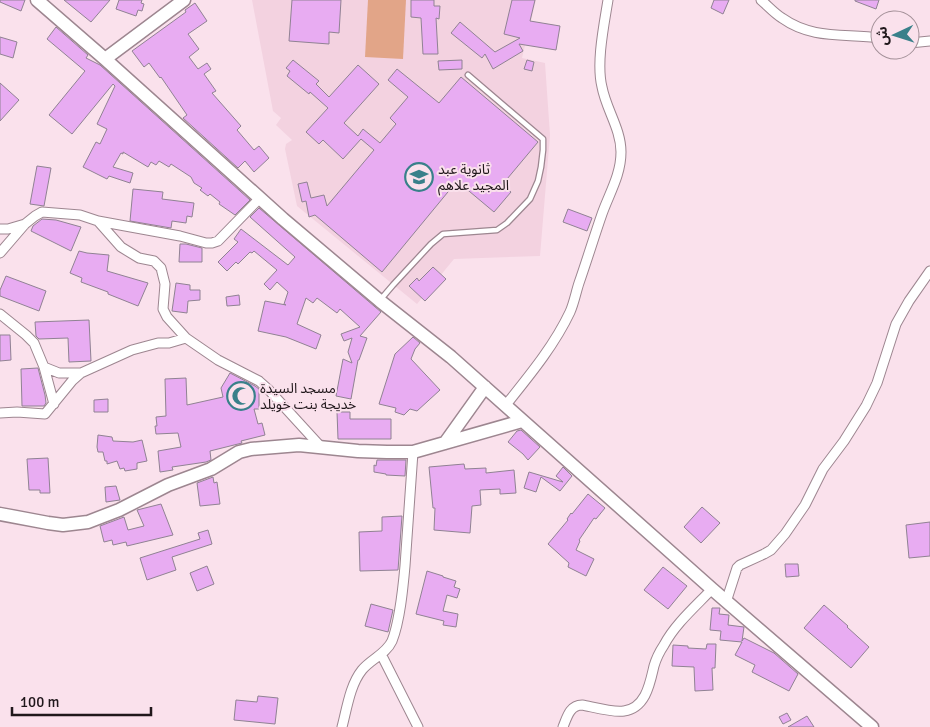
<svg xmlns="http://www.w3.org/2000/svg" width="930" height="727" font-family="Signika,'Noto Sans Arabic',sans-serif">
<rect width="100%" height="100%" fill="#fae1ec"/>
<path fill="#f3d2e0" d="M252 0H536L522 58 545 63 550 135 540 256 454 259 417 304 297 206 285 149 286 144 292 140 276 125 281 118 273 111Z"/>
<path fill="#e2a588" d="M368 0H406L403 59 365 57Z"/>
<path fill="#e8acf2" stroke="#908293" d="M0 0H25L21 11 0 2Z
M64 0H110L91 22Z
M119 0H142L141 3 144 4 142 11 138 10 136 16 116 9Z
M292 0H341L339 33 329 32V44L289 41Z
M411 0H434V6H440L439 19 436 18 438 54H423L421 18 411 17Z
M512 0H535L530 21 560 26 556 50 519 44 523 51 493 69 485 54 482 58 451 33 460 22 495 52 520 38 504 34Z
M714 0H729L723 14 711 8Z
M855 0H879L876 9 855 1Z
M195 3 207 21 188 34 199 49 189 57 198 69 207 63 211 69 204 74 216 91 212 93 241 126 237 130 254 150 259 146 269 158 254 172 245 161 238 168 183 118 187 115 161 77 160 78 149 63 144 67 132 51 186 12 185 10Z
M56 27 88 55 86 58 100 65 250 200 235 215 219 204 220 202 210 194 208 196 200 190 202 188 194 183 191 177 171 164 169 167 159 161 156 165 151 162 148 167 123 152V154L121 153 113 167 133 173 130 183 109 176 107 179 83 167 96 142 100 144 107 129 97 124 115 86 113 84 72 134 49 115 85 71 47 39Z
M0 37 17 42 13 58 0 54Z
M293 60 319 81 316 84 329 97 358 65 379 84 344 123 358 136 363 129 380 143 396 124 390 118 408 97 388 80 397 69 439 103 461 77 538 142 502 185 511 192 494 212 457 181 382 272 315 215 309 217 306 201 302 202 298 184 307 182 311 198 324 195 327 206 374 150 361 139 343 159 323 140 319 144 306 132 328 108 310 92 309 94 287 76 290 71 286 68Z
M462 60V69L439 70 438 61Z
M527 60 534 62 532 71 524 69Z
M0 83 19 100 0 121Z
M37 166 51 168 44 206 30 204Z
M133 189 163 192 162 199 194 203 192 217 187 216 186 223 172 221 171 228 130 221Z
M259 208 381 312 360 336 367 338 359 360H358L351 399 336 396 343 359 352 363 348 352 352 338 344 341 341 334 360 327 340 309 337 313 317 298 313 303 306 298 297 324 321 335 316 349 286 337 258 331 265 301 286 305 284 304 288 292 277 282 270 290 264 284 277 270 254 251 252 253 250 252 238 264 236 262 227 271 218 262 238 242 234 239 241 229 288 265 295 257 250 217Z
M568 209 592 218 587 231 563 222Z
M42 219 56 220 81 227 71 251 31 231 33 226Z
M180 244H186L202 248V262H179Z
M79 251 87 253 109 255 107 271 148 283 138 306 108 294V292L81 282 82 278 70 273Z
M433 267 446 279 425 301 409 286 417 278 419 281Z
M6 276 46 291 39 311 0 296V290Z
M176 283 190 285V290H200V300L188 301 187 313 172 311Z
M239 295 240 305 227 306 226 297Z
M89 320 91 361 69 362 68 338 39 339 36 336 35 322Z
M0 335H10L11 360 0 361Z
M413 337 420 343 415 349 411 359 440 390 417 411 410 409 404 415 395 412 396 408 379 404 395 354Z
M38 368 45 395 46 403 44 406H22L21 369Z
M230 373 255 386 259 389V409H254L258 424 262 423 265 435 241 441 242 443 210 451 211 460 206 462 172 467 173 470 160 472 158 451 181 447 178 433 156 434 155 426H157L156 417 166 416 165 379 186 378 187 405 223 397 221 388Z
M108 399V412H94V400Z
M337 412H350V419H391V439H338Z
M521 430 540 447 528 460 523 454 508 442 517 431Z
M98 435 112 437 113 441 133 442 142 440 147 461 137 463V469L125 471 124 468 120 469 117 461 107 464V461H105L103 452H98L97 447Z
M48 458 50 493H40V490H29L27 459Z
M377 460H406L405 476 386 475V474L374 472V465L376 466Z
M464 464 465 469 486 468V473L514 470 516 493 500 494V489L480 490 481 505 472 506 470 533 434 530 435 508H433L429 467Z
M563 467 572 476 560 491 541 477 536 492 524 488 529 472 563 482 556 476Z
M213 477 214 483 217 482 220 504 200 506 197 483Z
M116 486 120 500 106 502 105 487Z
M588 494 605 508 596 519 594 518 579 540 580 541 576 550 594 559 586 576 568 567 569 563 548 544 568 520 567 519 571 513 572 514Z
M161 504 173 535 127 546 126 542 113 545 112 540 104 542 100 526 124 517 128 530 144 526 137 510Z
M702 507 720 523 701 543 684 527Z
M402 516 398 570 360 571 359 532 382 531V517Z
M930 522V556L909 558 906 525Z
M208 530 212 544 172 557 176 570 147 580 140 558 200 539 198 533Z
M785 564H798L799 576 786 577Z
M207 566 214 584 197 591 190 573Z
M663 567 687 586 668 609 644 590Z
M427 571 443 576V577L456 581 454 587 460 589 457 598 447 595 443 611 458 614 456 627 443 625 444 621 416 614Z
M371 604 393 610 388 632 365 626Z
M824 605 848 626 847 627 869 647 851 668 804 628Z
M712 608H720L719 614 729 615 728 625 744 627 742 641 744 638 774 653 798 674 789 691 752 672 755 665 735 655 742 642 720 640 721 631 710 630Z
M707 644H716L715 668H712L713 690 695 691 694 667 672 666 673 645 688 646V648L706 649Z
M258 696 278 698 275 724 234 720 236 700 257 702Z
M787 713 791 720 783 724 779 717Z
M807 716 814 727H788Z"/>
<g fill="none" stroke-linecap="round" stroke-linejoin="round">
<defs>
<path id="lane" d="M381 299 393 285 431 244 443 234 497 230 507 223 530 199 538 181 541 167 543 150V139L468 75"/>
<path id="street" d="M761 0C768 6 774 13 782 18 813 40 845 33 880 38
M910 43 930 41
M98 221 180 236 206 243H212L218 241 260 198
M0 229H8L25 224
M0 253 25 224 35 216 42 212 80 215 98 221 121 247 139 258 154 261 161 268 165 284 163 309 167 317 186 338
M0 314 26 335 34 343 44 367 59 373H81L132 350 158 343H169L186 338 218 360 259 381 268 389 321 447
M44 367 54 404
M505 406C529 376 554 346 570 312 574 303 576 292 579 283 587 260 594 237 602 214 609 194 621 175 621 152 621 129 606 109 602 87 596 63 604 25 608 0
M0 413 17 412 45 414 72 381 81 373
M726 602 737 568 740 565 764 554 771 550 785 534 805 505 823 469 844 441 866 406 877 383 896 324 909 301 930 271
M381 654 418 727
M342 727C347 708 350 685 362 670 371 659 386 654 392 641 400 621 403 588 405 566 408 528 410 490 413 452
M563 727C567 717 570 705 582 705 593 707 614 713 624 711 646 708 650 683 654 666 656 659 660 651 664 645 675 624 696 606 712 589"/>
<path id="secondary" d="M37 0 105 59 283 219 380 301 451 357 712 589 872 727
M105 59 184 0
M445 443 485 387
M0 514 48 523 63 525 88 522 119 510 168 485 211 469 239 452 251 449 299 445 358 451 387 452H413L522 421"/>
</defs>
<use href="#lane" stroke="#9d8690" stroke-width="7"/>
<use href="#street" stroke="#9d8690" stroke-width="11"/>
<use href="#secondary" stroke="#9d8690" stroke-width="15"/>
<use href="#lane" stroke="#fff" stroke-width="4.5"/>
<use href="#street" stroke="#fff" stroke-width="9"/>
<use href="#secondary" stroke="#fff" stroke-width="12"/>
</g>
<defs>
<symbol id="school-ring" viewBox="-11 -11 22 22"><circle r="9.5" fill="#fae1ec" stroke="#39808a" stroke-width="1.5"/><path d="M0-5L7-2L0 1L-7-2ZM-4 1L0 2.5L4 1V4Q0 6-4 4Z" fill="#39808a"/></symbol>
<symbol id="mosque-ring" viewBox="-11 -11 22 22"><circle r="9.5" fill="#fae1ec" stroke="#39808a" stroke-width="1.5"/><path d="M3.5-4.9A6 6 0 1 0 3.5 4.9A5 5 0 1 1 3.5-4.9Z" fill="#39808a"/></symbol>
</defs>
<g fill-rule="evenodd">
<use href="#school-ring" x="403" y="161" width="32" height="32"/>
<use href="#mosque-ring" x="225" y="380" width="32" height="32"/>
</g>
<g text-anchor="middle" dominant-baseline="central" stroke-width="4" stroke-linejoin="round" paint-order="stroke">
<g font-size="14" fill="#20171b" stroke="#fae1ec" text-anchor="start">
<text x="438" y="169">ثانوية عبد<tspan x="438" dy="16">المجيد علاهم</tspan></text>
<text x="260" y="388">مسجد السيدة<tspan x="260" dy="16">خديجة بنت خويلد</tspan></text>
</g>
</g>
<g transform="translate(895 35) rotate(266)"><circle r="24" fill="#fae1ec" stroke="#a39098"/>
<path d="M0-4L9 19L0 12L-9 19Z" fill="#39808a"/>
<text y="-8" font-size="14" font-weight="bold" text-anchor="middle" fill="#20171b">ش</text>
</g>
<path d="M12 707v8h139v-8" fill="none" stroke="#20171b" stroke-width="2.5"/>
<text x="20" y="707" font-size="15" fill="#20171b" stroke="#fae1ec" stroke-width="4" paint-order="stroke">100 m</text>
</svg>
